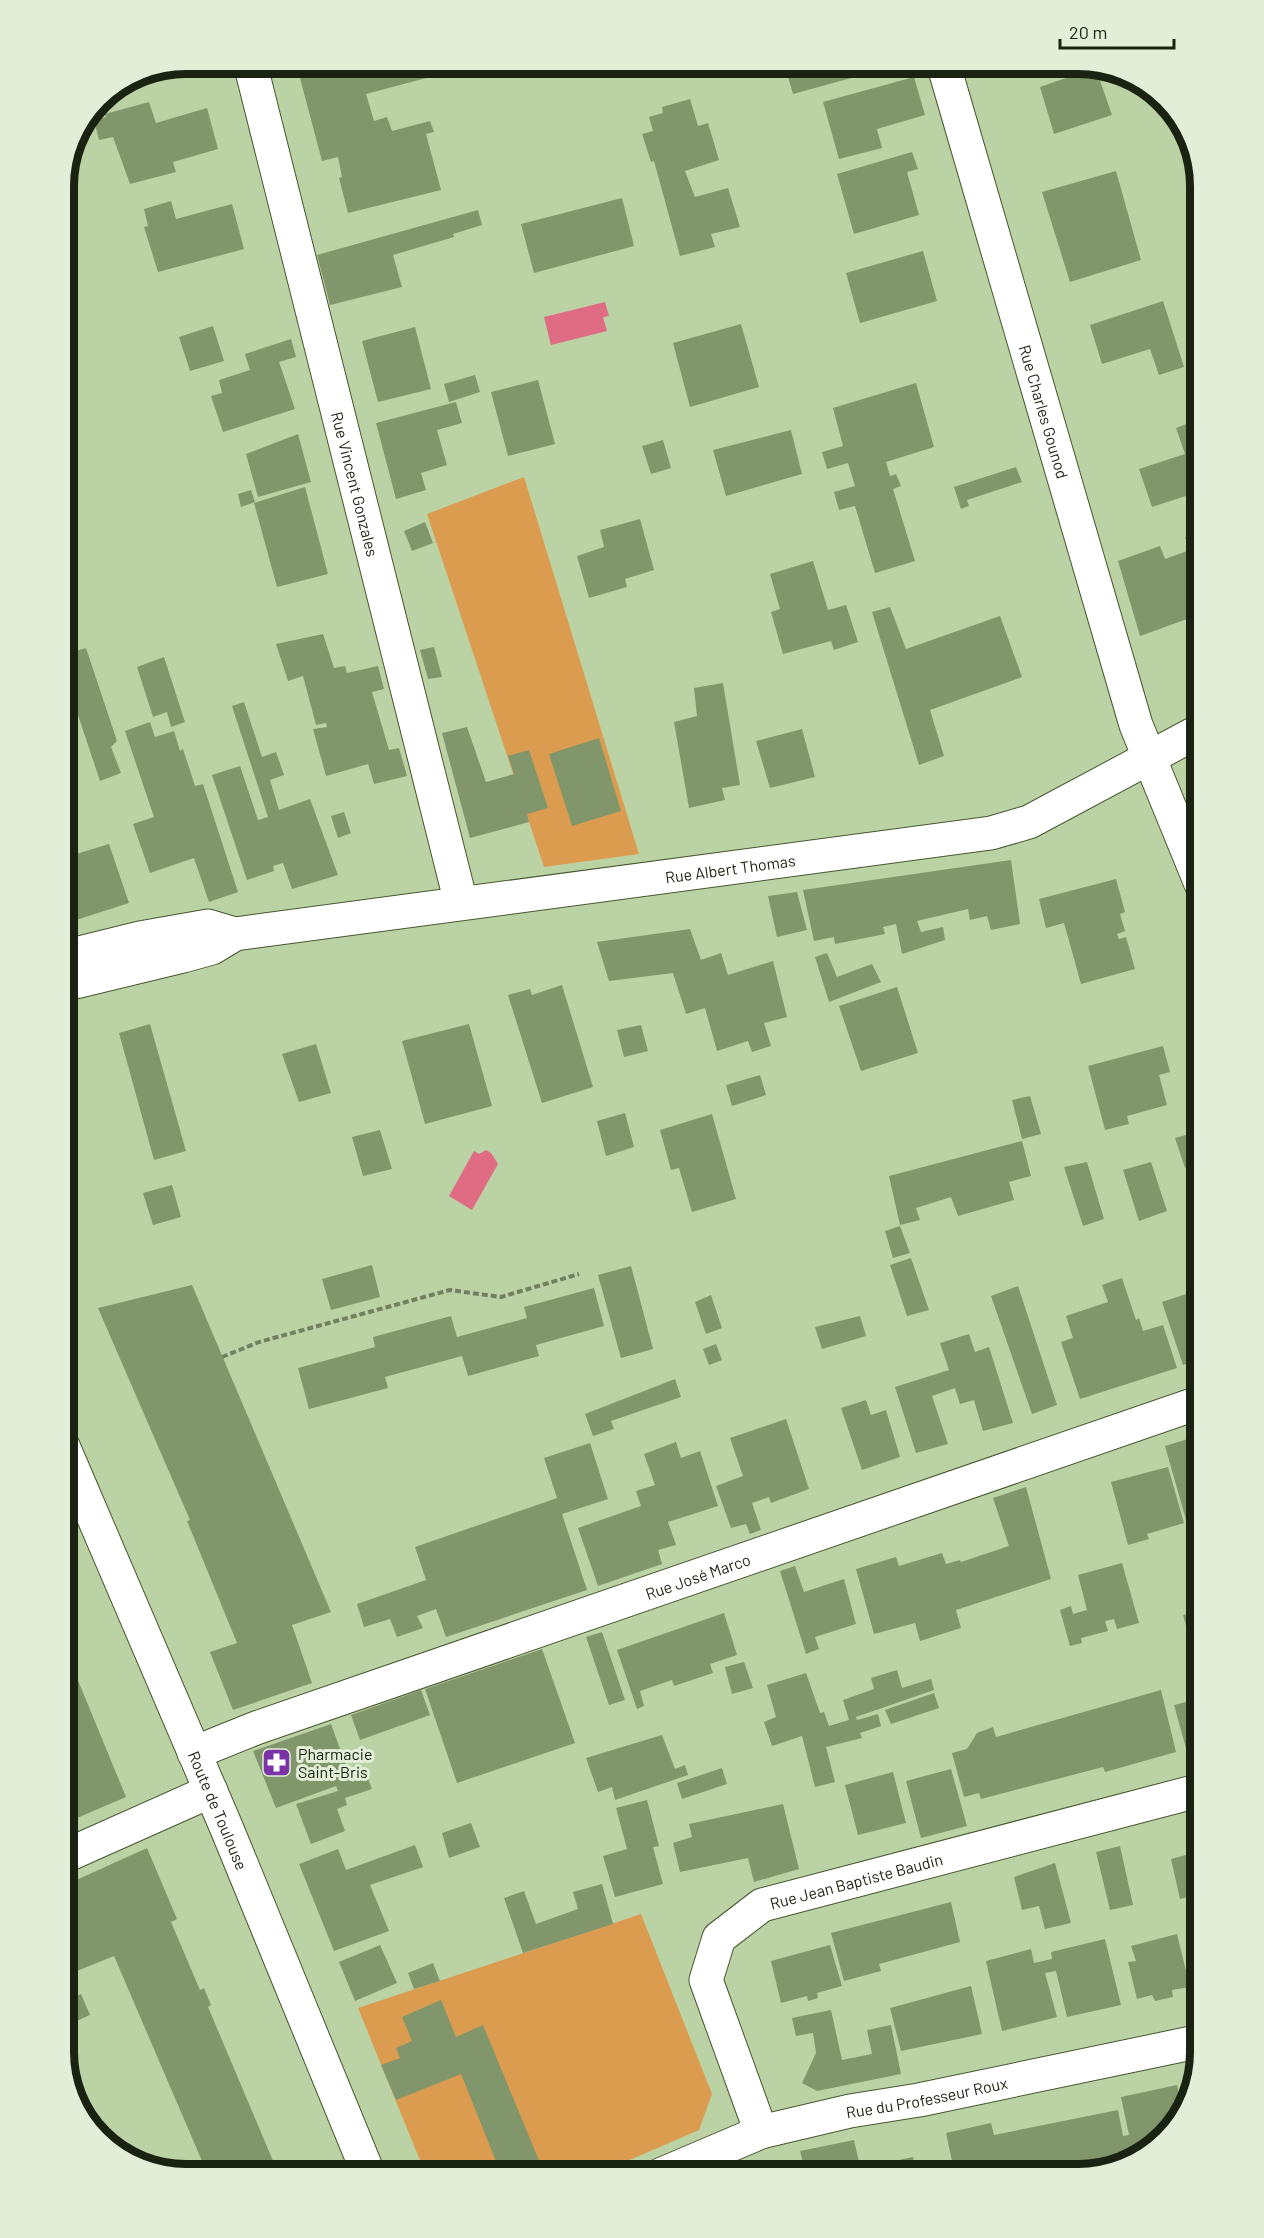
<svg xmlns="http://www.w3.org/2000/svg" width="1264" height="2238" font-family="Barlow,sans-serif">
<rect width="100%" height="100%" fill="#bbd2a4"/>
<path fill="#db9c50" d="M524 477 639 854 544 867 427 514Z
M641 1914 712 2094 699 2130 595 2175H426L358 2008Z"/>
<path fill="#e06c83" d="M605 302 609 316 603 317 607 331 551 345 544 317Z
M486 1150 491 1153 498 1164 472 1210 449 1196 474 1151 479 1154Z"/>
<path fill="#81976b" d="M185 63H196L197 67 114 89 139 72Z
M296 63H336L337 68 363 63 366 75 412 63H427L430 77 366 94 374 121 387 117 392 131 430 121 434 132 426 134 441 190 348 213 339 178 342 177 338 157 322 161Z
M784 63H850L855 77 793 94Z
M1078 63 1095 66 1112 115 1054 134 1040 87 1072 76 1068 67Z
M914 77 925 115 877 129 882 148 839 159 823 102Z
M690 99 698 126 708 123 719 160 685 171 695 197 728 188 740 227 711 234 715 247 680 256 654 161 651 162 642 134 653 131 649 117 663 113 662 107Z
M149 102 156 123 207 108 218 149 173 162 176 172 130 184 113 137 99 140 94 120 106 117 105 114Z
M912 152 918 169 907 172 919 215 854 234 837 174Z
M1116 171 1141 260 1070 282 1042 192Z
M622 198 634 246 534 273 521 224Z
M171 201 176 219 232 204 244 249 158 272 144 227 148 226 144 209Z
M478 210 482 225 453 234 454 237 393 255 402 287 330 305 317 255Z
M923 251 937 301 860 323 846 273Z
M1163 301 1184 367 1159 375 1150 349 1102 364 1090 325Z
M741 324 759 387 690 407 673 343Z
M213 326 224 361 190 371 179 337Z
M415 327 431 389 378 402 362 341Z
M291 339 296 357 279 362 295 409 223 432 211 396 222 393 219 380 250 370 245 354Z
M475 375 480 392 449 402 444 384Z
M538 380 555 444 508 456 491 392Z
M916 383 934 447 886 462 890 476 896 474 901 486 893 489 915 561 875 573 855 506 839 510 834 492 855 486 848 463 827 469 822 452 843 446 833 408Z
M456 402 462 423 437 430 447 465 421 473 426 490 396 499 376 423Z
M1201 418V491L1152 507 1139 469 1185 454 1176 428Z
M791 430 802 474 726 496 713 450Z
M298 434 311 482 258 497 246 454Z
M663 440 671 468 651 474 642 446Z
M1016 467 1022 482 967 500 969 506 961 509 954 487Z
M305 487 328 574 277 587 254 503Z
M251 490 255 502 241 507 238 494Z
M640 519 654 570 625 579 627 587 589 598 577 556 604 547 600 530Z
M425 522 433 543 412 551 404 531Z
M1201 531V614L1140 636 1118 561 1160 546 1165 559 1190 550 1185 537Z
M813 561 828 610 846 605 858 642 834 650 831 641 783 654 771 612 780 609 770 574Z
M890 607 906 649 1000 616 1022 677 930 710 944 756 919 765 872 612Z
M323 634 334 668 345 666 347 673 378 666 384 689 372 692 389 750 399 748 407 776 374 784 368 764 326 776 313 729 327 727 326 723 316 725 303 676 288 681 276 644Z
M434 647 442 677 428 679 420 650Z
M86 648 117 741 111 747 121 773 100 781 63 670V655Z
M164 657 185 722 171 727 167 712 153 717 137 667Z
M723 683 740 785 722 788 725 800 689 808 674 722 697 716 694 688Z
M244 702 262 757 276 752 284 775 270 780 279 810 310 799 338 875 292 889 283 863 273 866 274 871 247 880 212 775 240 766 258 820 268 817 232 706Z
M150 722 155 737 174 731 180 751 183 749 195 786 203 784 238 892 209 902 194 858 150 873 133 824 154 817 125 731Z
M467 727 486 782 514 774 508 756 529 750 548 808 527 814 529 822 470 838 442 733Z
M802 729 815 777 770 788 756 741Z
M599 738 621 811 572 826 549 754Z
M344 812 351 833 338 838 331 816Z
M109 844 129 903 76 920 63 882V858Z
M1011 860 1020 924 991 930 987 916 970 920 968 909 917 921 921 932 943 927 945 940 902 954 896 924 883 927 885 934 835 944 834 937 814 941 803 890Z
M1116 879 1125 912 1120 914 1125 931 1117 934 1119 939 1126 937 1135 969 1081 984 1064 923 1046 928 1039 899Z
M797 892 807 930 777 937 768 896Z
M690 929 701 960 721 953 728 975 773 961 787 1017 764 1023 771 1046 752 1052 748 1041 717 1051 705 1008 686 1014 673 973 609 981 597 942Z
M827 953 837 977 872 964 881 982 829 1002 815 957Z
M562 985 593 1087 542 1103 508 995 530 989 532 995Z
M897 987 918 1053 861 1071 839 1006Z
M150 1024 186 1151 154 1160 119 1033Z
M469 1024 492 1106 425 1124 402 1041Z
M641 1025 648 1051 624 1057 617 1030Z
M316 1044 331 1093 299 1102 282 1054Z
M1163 1046 1170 1072 1159 1075 1167 1105 1127 1116 1129 1124 1105 1130 1088 1066Z
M760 1075 766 1095 732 1106 726 1085Z
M1030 1096 1041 1134 1022 1139 1012 1100Z
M625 1113 634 1147 606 1156 597 1121Z
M712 1114 736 1199 692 1212 679 1168 671 1170 660 1130Z
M380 1130 392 1169 363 1176 352 1137Z
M1193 1133 1201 1163 1185 1168 1175 1138Z
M1022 1141 1031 1176 1009 1182 1014 1200 958 1216 951 1197 916 1208 920 1220 900 1225 889 1176Z
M1087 1162 1104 1219 1083 1226 1064 1167Z
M1151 1162 1167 1211 1139 1221 1123 1170Z
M172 1185 181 1217 153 1225 143 1193Z
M900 1226 910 1253 893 1258 885 1231Z
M911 1258 929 1310 907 1316 890 1265Z
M372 1265 380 1297 331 1310 322 1279Z
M631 1266 653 1349 621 1358 598 1275Z
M1122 1278 1136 1320 1139 1318 1143 1331 1163 1325 1177 1368 1080 1399 1061 1342 1073 1338 1066 1316 1108 1302 1102 1285Z
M192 1285 331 1612 292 1625 312 1683 233 1710 210 1652 237 1643 187 1521 190 1520 98 1308Z
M1018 1286 1057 1405 1032 1414 991 1296Z
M594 1288 604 1326 536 1345 539 1356 468 1376 462 1356 385 1377 388 1388 309 1409 298 1368 375 1347 373 1337 451 1316 457 1337 527 1318 524 1307Z
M1201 1289V1359L1183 1365 1162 1302Z
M711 1295 722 1328 706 1334 695 1302Z
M860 1316 866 1336 822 1349 815 1327Z
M969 1334 975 1352 989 1347 1013 1423 983 1431 974 1400 960 1404 955 1388 932 1396 948 1444 916 1453 895 1387 949 1370 940 1343Z
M716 1344 722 1360 709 1365 703 1349Z
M675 1379 681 1397 611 1421 614 1429 593 1436 585 1414Z
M866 1400 871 1415 886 1410 900 1457 862 1470 841 1408Z
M786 1419 809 1489 771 1503 769 1497 752 1503 761 1530 750 1534 746 1524 731 1528 716 1486 743 1476 730 1438Z
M1201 1435V1490L1193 1493 1199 1517 1186 1520 1165 1446Z
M676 1442 681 1458 700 1451 718 1506 668 1522 676 1545 658 1550 662 1564 598 1586 578 1528 641 1506 636 1491 655 1485 644 1454Z
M590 1443 608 1499 562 1514 587 1590 446 1637 436 1609 417 1616 423 1628 397 1637 390 1619 364 1627 357 1604 426 1580 415 1547 557 1498 544 1458Z
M1168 1467 1184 1523 1147 1534 1149 1539 1128 1545 1111 1482Z
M1026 1487 1051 1579 956 1610 961 1628 920 1641 915 1623 874 1634 856 1569 896 1557 899 1566 942 1553 946 1564 960 1560 961 1562 1009 1546 993 1498Z
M1122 1563 1139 1623 1117 1629 1114 1619 1105 1621 1108 1631 1081 1638 1082 1643 1070 1646 1060 1610 1071 1606 1073 1614 1087 1610 1078 1575Z
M795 1566 804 1592 844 1579 856 1624 815 1637 819 1649 806 1654 780 1571Z
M1201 1610V1675H1200L1183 1615Z
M724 1613 737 1655 710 1664 713 1673 674 1686 672 1680 640 1691 644 1706 637 1709 617 1650Z
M602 1632 625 1700 609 1705 586 1637Z
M63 1644 126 1797 63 1824Z
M542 1649 575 1743 457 1783 425 1689Z
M744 1662 753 1688 732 1694 725 1667Z
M897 1670 902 1688 931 1679 934 1690 856 1717 857 1720 878 1714 881 1726 860 1733 862 1738 826 1747 835 1782 815 1787 802 1736 772 1746 764 1722 776 1717 767 1685 806 1673 820 1713 824 1712 829 1726 849 1720 843 1700 874 1689 871 1678Z
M421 1690 430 1715 360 1740 351 1715Z
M1161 1690 1176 1752 1105 1772 1103 1767 981 1799 979 1793 964 1797 952 1753 967 1749 977 1733 993 1727 996 1737Z
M934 1693 939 1708 891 1724 885 1710Z
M1201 1698V1748L1187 1752 1174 1705Z
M331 1724 352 1782 367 1776 372 1789 345 1798 347 1805 337 1809 345 1831 311 1844 296 1804 338 1791 336 1786 276 1808 253 1751Z
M662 1735 675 1769 685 1765 688 1775 615 1800 612 1787 598 1792 586 1758Z
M722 1768 727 1784 682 1799 677 1783Z
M951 1769 967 1826 921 1838 906 1781Z
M893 1772 906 1823 858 1835 845 1785Z
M647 1800 659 1846 653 1847 663 1884 615 1897 603 1856 627 1849 616 1808Z
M783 1804 799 1869 754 1882 748 1858 680 1872 673 1843 692 1837 689 1824Z
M471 1823 480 1847 449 1858 442 1833Z
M415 1845 423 1867 370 1885 389 1931 334 1951 299 1864 338 1849 346 1870Z
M1120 1846 1133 1905 1110 1910 1096 1852Z
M147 1848 177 1919 171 1922 200 1990 204 1988 211 2005 208 2007 279 2175H208L114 1956 72 1973 63 1953V1886Z
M1201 1851V1894L1180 1899 1171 1859Z
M1055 1863 1071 1923 1045 1929 1039 1906 1022 1910 1014 1877Z
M602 1884 613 1924 523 1953 504 1898 524 1891 536 1924 578 1909 573 1892Z
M951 1902 960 1942 879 1964 881 1971 844 1981 831 1933Z
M1177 1934 1190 1987 1172 1990 1173 1997 1155 2001 1152 1995 1137 1999 1128 1962 1136 1961 1131 1946Z
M1105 1939 1121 2005 1067 2017 1056 1971 1045 1973 1057 2017 1002 2031 986 1961 1031 1949 1034 1963 1052 1959 1051 1952Z
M380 1945 397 1983 355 2001 339 1962Z
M830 1945 842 1986 817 1993 818 1998 808 2001 807 1996 781 2003 771 1961Z
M433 1963 440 1981 414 1989 408 1973Z
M971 1986 982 2034 901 2051 890 2008Z
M81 1994 90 2015 63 2027V2002Z
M441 2000 456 2037 483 2025 545 2175H484L499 2169 461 2074 396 2100 381 2065 400 2058 396 2048 412 2041 402 2017Z
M831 2010 842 2060 872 2054 867 2030 891 2025 901 2074 817 2091 802 2083 816 2053 813 2033 796 2036 792 2018Z
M1177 2085 1183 2112 1180 2121 1137 2157 1128 2158 1129 2163 1126 2166 1079 2175H1001L999 2167 978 2172 979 2175H955L946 2133 991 2123 994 2135 1118 2110 1123 2136 1129 2135 1121 2097Z
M854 2140 862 2175H806L800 2151Z
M913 2157 916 2175H872L870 2166Z"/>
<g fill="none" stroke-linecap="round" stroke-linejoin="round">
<defs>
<g id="minor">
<path id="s1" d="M250 63 461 903"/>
<path id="s2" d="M943 63 1136 725 1201 884"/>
<path d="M63 957 140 938 208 926 235 934"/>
<path id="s3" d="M63 985 183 956 212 948 235 934 991 833 1029 822 1201 730"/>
<path id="s4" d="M194 1753 256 1728 1201 1402"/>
<path d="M63 1857 211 1791"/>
<path id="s5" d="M761 2132 706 1980 719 1938 762 1905 1201 1790"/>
<path id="s6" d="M660 2175 761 2132 850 2111 919 2100 1201 2041"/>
</g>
<g id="major">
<path id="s7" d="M63 1446 227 1829 369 2175"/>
</g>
</defs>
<use href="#minor" stroke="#45582f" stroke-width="35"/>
<use href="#major" stroke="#45582f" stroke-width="35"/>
<path stroke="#718160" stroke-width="4" stroke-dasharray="6 3" stroke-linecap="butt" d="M222 1357 259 1342 450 1290 501 1297 579 1274"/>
<use href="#minor" stroke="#fff" stroke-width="33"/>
<use href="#major" stroke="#fff" stroke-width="33"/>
</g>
<defs>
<symbol id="pharmacy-square" viewBox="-11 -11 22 22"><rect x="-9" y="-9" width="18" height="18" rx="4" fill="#7a34a7" stroke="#e2eed7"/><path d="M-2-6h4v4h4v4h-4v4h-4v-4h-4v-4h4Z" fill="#fff"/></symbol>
</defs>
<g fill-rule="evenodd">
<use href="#pharmacy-square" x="260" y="1746" width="33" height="33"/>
</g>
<g text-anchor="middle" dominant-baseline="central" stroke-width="6" stroke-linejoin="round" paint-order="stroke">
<g font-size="16" fill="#1a2211" stroke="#e2eed7">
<text stroke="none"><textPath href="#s2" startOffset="363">Rue Charles Gounod</textPath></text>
<text stroke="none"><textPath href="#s1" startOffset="434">Rue Vincent Gonzales</textPath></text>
<text stroke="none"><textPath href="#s3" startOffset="680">Rue Albert Thomas</textPath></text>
<text stroke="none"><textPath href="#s4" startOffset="534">Rue José Marco</textPath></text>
<text stroke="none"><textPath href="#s7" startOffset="396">Route de Toulouse</textPath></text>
<text stroke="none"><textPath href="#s5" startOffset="357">Rue Jean Baptiste Baudin</textPath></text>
<text stroke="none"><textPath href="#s6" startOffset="279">Rue du Professeur Roux</textPath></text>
</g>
<g font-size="16" fill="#1a2211" stroke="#e2eed7" text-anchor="start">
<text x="298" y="1753">Pharmacie<tspan x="298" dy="18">Saint-Bris</tspan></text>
</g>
</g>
<path d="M0 0H1264V2238H0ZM186 74H1078A112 112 0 0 1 1190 186V2052A112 112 0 0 1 1078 2164H186A112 112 0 0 1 74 2052V186A112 112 0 0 1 186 74Z" fill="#e2eed7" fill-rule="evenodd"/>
<path fill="none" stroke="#1a2211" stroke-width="8" d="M186 74H1078A112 112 0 0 1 1190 186V2052A112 112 0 0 1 1078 2164H186A112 112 0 0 1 74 2052V186A112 112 0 0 1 186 74Z"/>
<path d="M1060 39v9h114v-9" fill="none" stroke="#1a2211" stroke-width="3"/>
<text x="1069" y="39" font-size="18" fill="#1a2211" stroke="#e2eed7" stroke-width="4.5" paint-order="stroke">20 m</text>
</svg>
